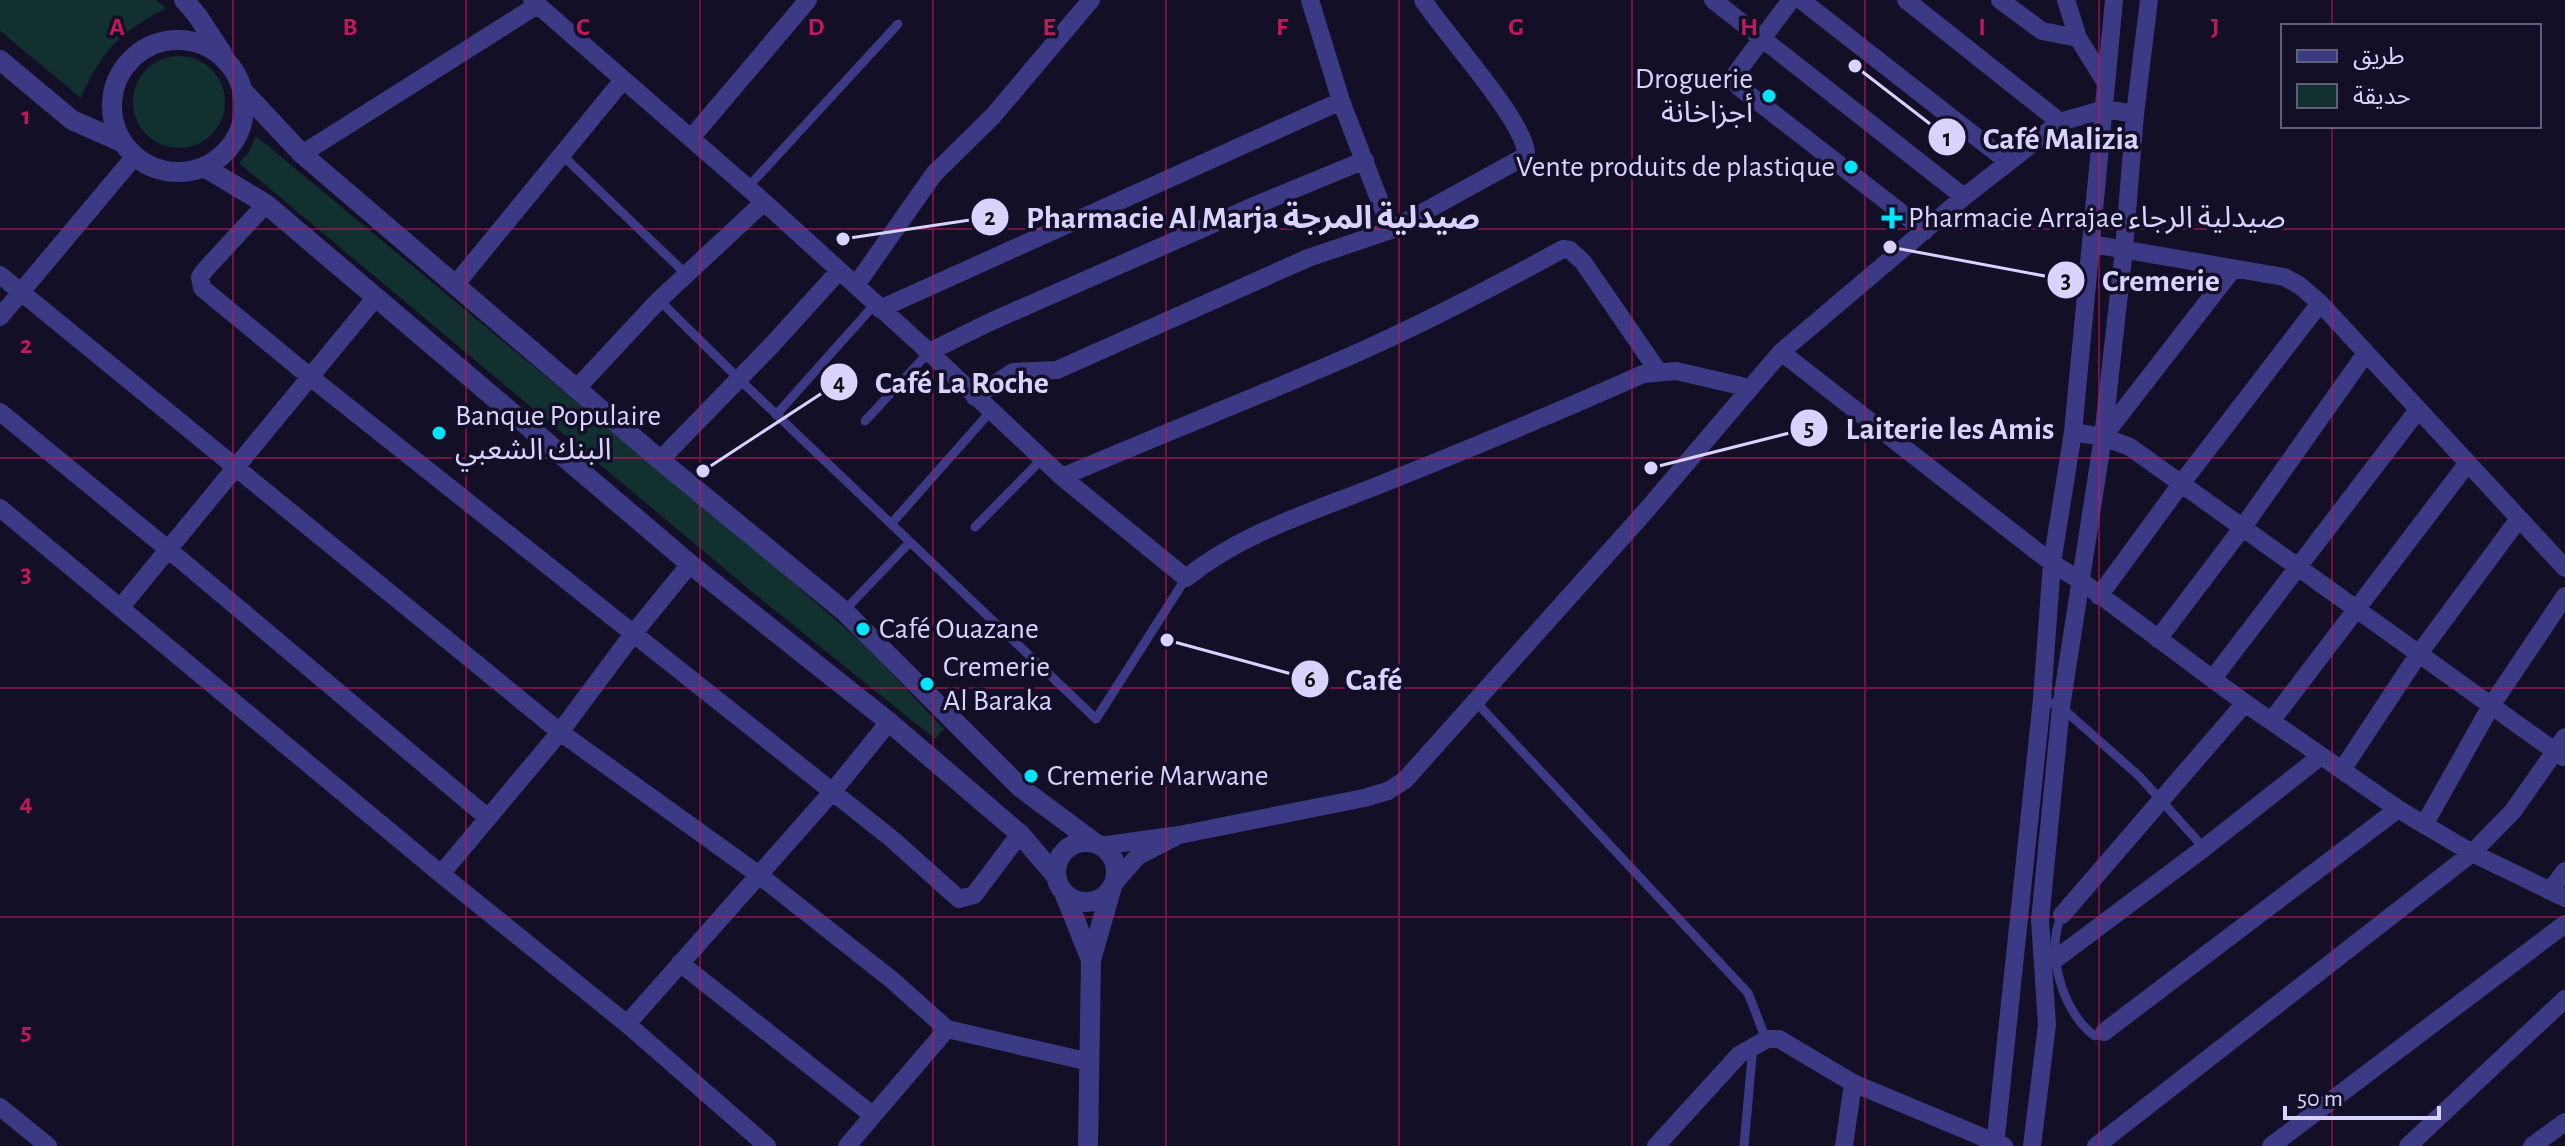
<svg xmlns="http://www.w3.org/2000/svg" width="2565" height="1146" font-family="'Alegreya Sans','Noto Sans Arabic',sans-serif">
<rect width="100%" height="100%" fill="#130f26"/>
<path fill="#12302f" d="M0 0H156L166 8C119 34 103 48 81 98L0 31Z
M133 102a46 46 0 1 1 92 0a46 46 0 1 1-92 0Z
M256 136 787 577 865 646 944 729 935 739 762 600 239 163 249 152Z"/>
<g fill="none" stroke-linecap="round" stroke-linejoin="round">
<path stroke="#3d3a85" stroke-width="9" d="M562 155 686 274
M748 187 898 24
M659 300 739 379 1096 719 1186 578
M776 415 875 304
M865 421 929 352
M891 524 991 411
M975 527 1042 459
M844 611 910 542
M2042 699 2061 707 2139 776 2204 848
M1475 701 1748 993 1766 1039
M2062 915C2044 950 2063 1014 2095 1036L2104 1032
M1744 1146 1753 1046"/>
<path stroke="#3d3a85" stroke-width="18" d="M532 0 764 202 929 352 1062 477 1186 578C1244 531 1316 511 1384 483 1471 448 1558 412 1643 374L1676 371 1750 388
M1713 0 1964 197
M1791 0 1737 72 1734 80 1739 87 1925 231
M1801 0 2007 161
M1906 0 2060 122
M2000 0 2042 31 2078 38
M2066 0 2078 38 2106 83
M691 138 808 0
M302 154 536 6
M266 204 204 271 200 277 202 288 309 376 892 839 959 899 974 895 1020 834
M1391 230 1522 158 1526 152C1522 118 1446 35 1423 0
M2092 244 2284 277 2299 285 2320 303 2565 568
M0 275 560 732 759 875 892 980 947 1029
M455 285 623 80
M856 285 934 174 993 116 1091 0
M880 309 1341 101 1310 0
M0 317 135 156
M929 352 990 322 1256 205 1365 160
M1781 352 2052 563 2081 581 2245 703 2398 809 2472 853 2565 898
M576 389 659 300 764 202
M975 397 1013 372 1057 370 1308 258 1391 230 1341 101
M0 412 169 550 488 818
M2073 432 2103 437 2130 447 2563 757
M2105 434 2233 269
M660 460 771 346 839 271
M1062 477C1150 439 1239 404 1327 366 1408 332 1486 291 1563 249L1570 250 1583 262 1658 371
M0 508 441 874 627 1024 767 1146
M2099 596 2181 484 2320 303
M120 608 376 297
M2158 639 2243 527 2366 353
M2214 677 2418 410
M2272 720 2467 464
M2342 770 2418 655 2518 520
M2424 825 2491 706 2565 596
M1179 835 1364 798 1388 791 1405 780 1644 513 1781 352 1964 197 2060 122 2105 109 2135 114
M1100 846 1179 835 1138 856 1115 882
M441 874 560 732 633 634 690 564
M2550 891 2565 871
M2062 915 2245 703
M2057 958 2204 848 2321 756
M680 963 871 1114
M627 1024 833 791 889 722
M2104 1032 2398 809
M0 1107 48 1146
M847 1146 947 1029 1090 1062
M1656 1146 1739 1055 1767 1039H1779L1853 1083 2004 1146
M1844 1146 1853 1083
M1995 1146 2042 699 2052 563 2073 432 2114 0
M2032 1146 2047 1025 2040 920 2061 707 2103 437 2124 249 2135 114 2149 0
M2096 1146 2472 853 2513 811 2565 737
M2271 1146 2565 924
M2408 1146 2565 999
M2532 1146 2565 1122"/>
<path stroke="#3d3a85" stroke-width="20" d="M184 0 197 15 222 53
M112 106a66 66 0 1 1 132 0a66 66 0 1 1-132 0Z
M0 60 72 120 122 142
M243 91 302 154 660 460 844 611 1021 788 1095 843
M204 167 266 204 690 564 889 722 1020 834 1056 876
M1056 872a30 30 0 1 1 60 0a30 30 0 1 1-60 0Z
M1065 895 1091 960 1111 890
M1088 1146 1091 960"/>
</g>
<path fill="none" stroke="#c2185b" stroke-width="2" stroke-opacity="0.55" d="M233 0V1146M466 0V1146M700 0V1146M933 0V1146M1166 0V1146M1399 0V1146M1632 0V1146M1865 0V1146M2099 0V1146M2332 0V26M2332 126V1146M0 229H2565M0 458H2565M0 688H2565M0 917H2565"/>
<g fill="#00e5ff" stroke="#130f26" stroke-width="3">
<circle cx="1769" cy="96" r="8"/>
<circle cx="1851" cy="167" r="8"/>
<path d="M1888 206h8v8h8v8h-8v8h-8v-8h-8v-8h8z"/>
<circle cx="439" cy="433" r="8"/>
<circle cx="863" cy="629" r="8"/>
<circle cx="927" cy="684" r="8"/>
<circle cx="1031" cy="776" r="8"/>
</g>
<g text-anchor="middle" dominant-baseline="central" stroke-width="7" stroke-linejoin="round" paint-order="stroke">
<g font-size="30" fill="#d9d4ff" stroke="#130f26" text-anchor="start">
<text x="1753" y="79" text-anchor="end">Droguerie<tspan x="1753" dy="34">أجزاخانة</tspan></text>
<text x="1835" y="167" text-anchor="end">Vente produits de plastique</text>
<text x="1908" y="218">Pharmacie Arrajae صيدلية الرجاء</text>
<text x="455" y="416">Banque Populaire<tspan x="455" dy="34">البنك الشعبي</tspan></text>
<text x="879" y="629">Café Ouazane</text>
<text x="943" y="667">Cremerie<tspan x="943" dy="34">Al Baraka</tspan></text>
<text x="1047" y="776">Cremerie Marwane</text>
</g>
</g>
<g font-size="26" text-anchor="middle" font-weight="bold" fill="#c2185b" stroke="#130f26" stroke-width="7" stroke-linejoin="round" paint-order="stroke">
<text x="117" y="35">A</text>
<text x="350" y="35">B</text>
<text x="583" y="35">C</text>
<text x="816" y="35">D</text>
<text x="1049" y="35">E</text>
<text x="1282" y="35">F</text>
<text x="1516" y="35">G</text>
<text x="1749" y="35">H</text>
<text x="1982" y="35">I</text>
<text x="2215" y="35">J</text>
<text x="26" y="124">1</text>
<text x="26" y="353">2</text>
<text x="26" y="582">3</text>
<text x="26" y="811">4</text>
<text x="26" y="1040">5</text>
</g>
<path fill="none" stroke="#d9d4ff" stroke-width="3" d="M1855 66L1947 137M843 239L990 217M1890 247L2066 280M703 471L839 382M1651 468L1809 428M1167 640L1310 679"/>
<g fill="#d9d4ff" stroke="#130f26" stroke-width="3">
<circle cx="1855" cy="66" r="8"/>
<circle cx="843" cy="239" r="8"/>
<circle cx="1890" cy="247" r="8"/>
<circle cx="703" cy="471" r="8"/>
<circle cx="1651" cy="468" r="8"/>
<circle cx="1167" cy="640" r="8"/>
<circle cx="1947" cy="137" r="20"/>
<circle cx="990" cy="217" r="20"/>
<circle cx="2066" cy="280" r="20"/>
<circle cx="839" cy="382" r="20"/>
<circle cx="1809" cy="428" r="20"/>
<circle cx="1310" cy="679" r="20"/>
</g>
<g font-size="24" text-anchor="middle" font-weight="bold" fill="#111">
<text x="1947" y="146">1</text>
<text x="990" y="225">2</text>
<text x="2066" y="288">3</text>
<text x="839" y="390">4</text>
<text x="1809" y="436">5</text>
<text x="1310" y="687">6</text>
</g>
<g font-size="32" text-anchor="middle" font-weight="bold" fill="#d9d4ff" stroke="#130f26" stroke-width="7" stroke-linejoin="round" paint-order="stroke">
<text x="2061" y="149">Café Malizia</text>
<text x="1253" y="228">Pharmacie Al Marja صيدلية المرجة</text>
<text x="2161" y="291">Cremerie</text>
<text x="962" y="393">Café La Roche</text>
<text x="1950" y="439">Laiterie les Amis</text>
<text x="1374" y="690">Café</text>
</g>
<rect x="2281" y="24" width="260" height="104" fill="#130f26" stroke="#625e7d" stroke-width="2"/>
<rect x="2297" y="50" width="40" height="12" fill="#3d3a85" stroke="#625e7d" stroke-width="2"/>
<text x="2353" y="64" font-size="24" fill="#d9d4ff">طريق</text>
<rect x="2297" y="84" width="40" height="24" fill="#12302f" stroke="#625e7d" stroke-width="2"/>
<text x="2353" y="104" font-size="24" fill="#d9d4ff">حديقة</text>
<path d="M2285 1106v12h154v-12" fill="none" stroke="#d9d4ff" stroke-width="4"/>
<text x="2297" y="1106" font-size="24" fill="#d9d4ff" stroke="#130f26" stroke-width="6" paint-order="stroke">50 m</text>
</svg>
